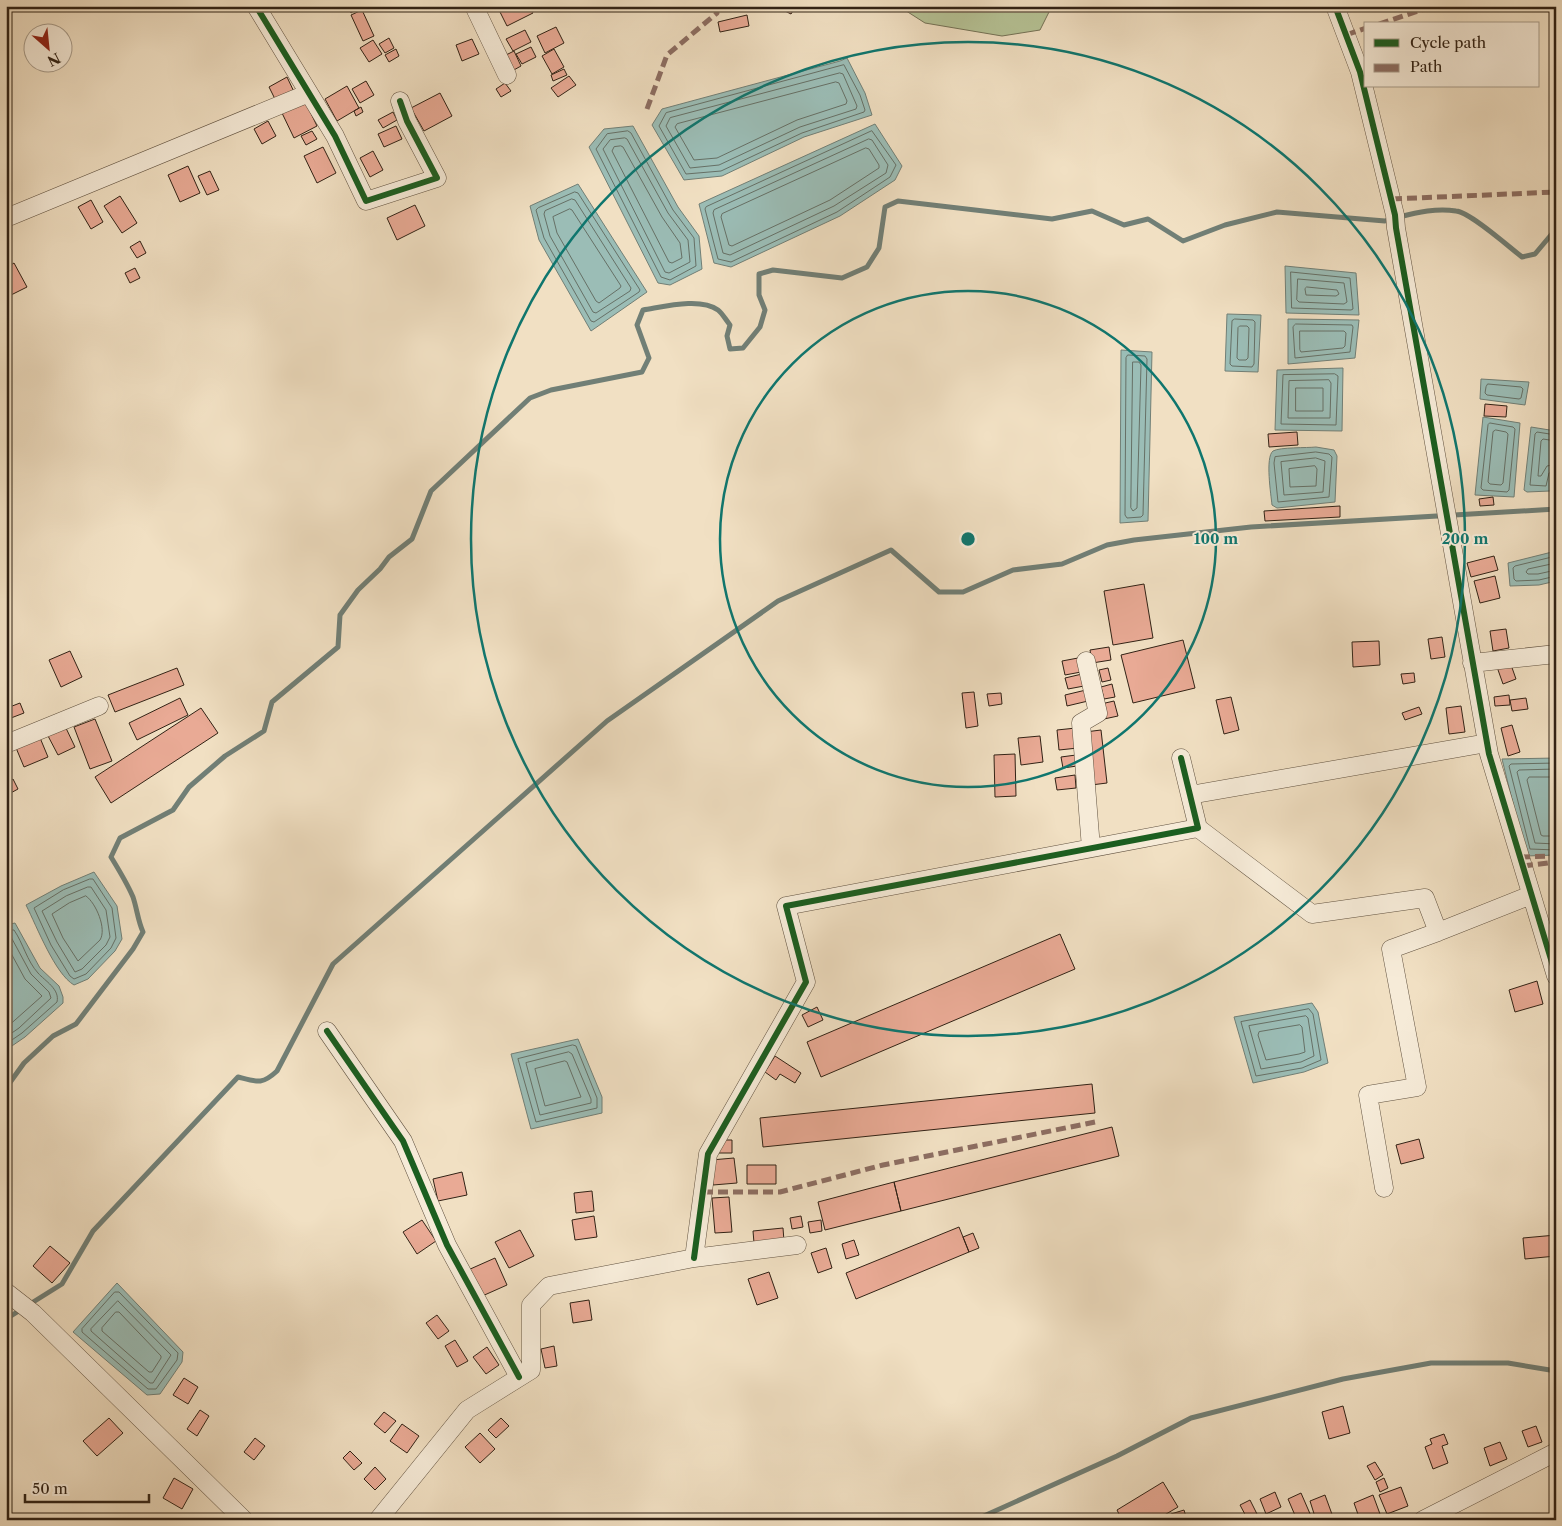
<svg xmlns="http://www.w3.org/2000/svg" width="1562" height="1526" font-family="'Libre Caslon Text',serif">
<rect width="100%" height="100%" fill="#f1e0c3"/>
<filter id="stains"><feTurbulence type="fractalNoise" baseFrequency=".004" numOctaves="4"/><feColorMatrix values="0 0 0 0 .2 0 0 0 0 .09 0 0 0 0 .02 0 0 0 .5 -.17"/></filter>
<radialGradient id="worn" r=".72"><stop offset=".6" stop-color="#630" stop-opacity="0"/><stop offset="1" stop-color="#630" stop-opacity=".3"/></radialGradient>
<path fill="#b6c396" stroke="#747256" d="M902 6H1052L1040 30 1002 36 925 23 900 7Z"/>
<path fill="#9bbdb6" stroke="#717f76" d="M847 58 865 93 872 115 804 137 722 176 684 180 652 125 662 109 840 61Z
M875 124 902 166 895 180 840 216 731 267 714 263 699 204Z
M633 126 678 207 699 236 702 269 670 285 658 283 589 147 604 129Z
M578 184 647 292 591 331 539 240 530 206Z
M1285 266 1356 273 1359 315 1286 313Z
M1227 314 1261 315 1258 372 1225 371Z
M1288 319 1359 320 1355 358 1288 364Z
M1121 350 1152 352 1148 521 1120 523Z
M1343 368 1342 431 1275 430 1277 370Z
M1481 379 1529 382 1525 405 1480 399Z
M1483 417 1520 423 1514 497 1475 495Z
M1531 427 1556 431V455L1552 487 1550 491 1527 492 1524 490Z
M1316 447 1334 450 1337 456 1335 502 1277 508 1272 505C1271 495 1265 457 1273 451 1280 447 1307 448 1316 447Z
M1556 551V581L1539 585 1510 586 1508 563Z
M1556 758V855L1526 856 1502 759Z
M94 872 117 906 122 939 115 951 88 979 74 985C55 974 37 927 26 905L61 886Z
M15 923 40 968 59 986 63 997V1003L25 1037 6 1050V925Z
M1312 1003 1318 1012 1328 1063 1304 1072 1253 1083 1234 1017Z
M578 1039 602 1097V1113L531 1129 511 1054Z
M117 1283 183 1352 182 1362 160 1394 147 1395 73 1332Z"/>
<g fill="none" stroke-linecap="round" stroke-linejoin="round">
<path stroke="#667066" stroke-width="1" d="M844 65 860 95 865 110 864 112 802 133 721 171 686 174 659 126 666 113Z
M840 73 843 74 857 106 856 109 800 127 719 165 690 168 666 126 670 118Z
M836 82 839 83 847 101 846 104 797 120 717 158 694 160 675 127 677 124Z
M628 131 631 133 673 210 694 238 696 266 670 280 661 277 596 149 607 134Z
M872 131 896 165 890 177 837 212 731 262 718 259 705 209 706 207Z
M625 138 627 139 668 213 688 240 690 262 669 273 665 272 603 149 610 140Z
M869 139 872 140 888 165 886 173 834 206 730 255 723 253 713 213 714 210Z
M621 146 623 147 662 217 680 243 682 258 672 263 669 262 612 151 614 147Z
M866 148 869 149 879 165V168L830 200 732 246 729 245 721 217 722 214Z
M575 192 578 193 640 290 639 292 594 322 591 321 544 238 536 210 538 208Z
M572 199 575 200 631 288 630 291 596 313 593 312 550 236 544 214 545 211Z
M570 209 572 210 621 286 620 288 599 303 596 301 557 233 553 217Z
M1291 272 1350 278 1353 309 1351 310 1292 308Z
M1298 279 1344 283 1347 302 1344 304 1299 302 1297 300Z
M1307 287 1337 290 1339 294 1336 296 1306 295 1305 289Z
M1235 319 1253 320 1255 322 1254 364 1252 367 1232 366 1230 364 1232 321Z
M1296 324 1352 325 1353 327 1350 352 1295 358 1293 327Z
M1240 326H1247L1249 328 1248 358 1246 360H1239L1237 358 1238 328Z
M1300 331H1344L1346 333 1345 346 1343 348 1301 352 1300 350Z
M1128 355 1145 356 1147 359 1143 515 1141 517 1127 518 1125 515 1126 358Z
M1133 362H1139L1141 365 1137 508 1133 511 1131 508Z
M1335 374 1338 376 1336 425 1281 424 1283 375Z
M1329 380 1331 383 1330 418H1288L1289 381Z
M1488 384 1521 387 1523 389 1521 398 1519 399 1487 395 1485 393 1486 387Z
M1296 388H1323V411H1296Z
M1490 423 1513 427 1515 429 1509 490 1507 492 1483 490 1481 488 1488 425Z
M1496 430 1506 432 1508 434 1503 483 1501 485 1490 484 1488 482 1493 432Z
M1556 435 1537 432 1535 434 1530 485 1546 486 1549 473 1556 470
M1556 441 1543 439 1541 441 1538 476H1541L1547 466 1556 464
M1316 452 1329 454 1332 457 1329 497 1278 502 1274 463 1275 457Z
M1316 458 1325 461 1323 492 1284 495 1281 462Z
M1315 466 1317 469 1316 486 1290 487 1289 469Z
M1556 556 1515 566 1513 568 1514 579 1516 581 1539 580 1556 576
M1556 563 1528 569 1526 572 1528 574H1538L1556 570
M1556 763 1511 764 1509 766 1530 849 1556 850
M1556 769 1519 770 1517 772 1535 843 1556 844
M1556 777H1529L1527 780 1541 835 1543 836H1556
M90 879H93L112 908 116 938 111 948 86 974 74 979 70 976 51 945 34 908 63 890Z
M88 887H91L106 910 110 937 106 945 82 969 75 972 57 942 42 911 66 896Z
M86 896C96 903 107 929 100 940L78 961 63 938 52 914 69 903Z
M6 930H14C23 943 27 961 38 973 45 981 60 989 57 1002L22 1033 6 1044
M6 936 11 937 31 974 49 992 51 998 19 1028 6 1037
M6 944 25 979 42 996 6 1028
M1309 1009 1313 1014 1321 1060 1302 1068 1256 1076 1241 1022Z
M1306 1016 1308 1018 1314 1056 1301 1062 1261 1069 1249 1026Z
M1300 1025 1302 1027 1305 1052 1299 1054 1266 1060 1258 1035 1259 1032Z
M573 1045 576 1046 597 1098V1108L536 1122 518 1059Z
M569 1052 572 1054 591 1099V1103L540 1115 526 1063Z
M565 1061 567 1062 581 1097 545 1106 535 1069Z
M115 1292H119L178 1353 177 1360 156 1389H148L82 1332V1329Z
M118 1301 171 1355 153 1383H150L91 1331V1329Z
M116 1312H119L161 1356V1358L152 1372H149L102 1331V1328Z"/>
<path stroke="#717f76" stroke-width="5" d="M1399 217C1418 212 1437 208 1456 211 1470 212 1509 247 1522 257L1535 254 1556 229
M6 1088 24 1063 53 1036 76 1024 133 949 143 932C138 921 137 909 133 897 127 883 119 870 111 857L120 838 173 810 189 787 225 756 264 731 272 702 338 647 340 615 358 590 380 569 389 557 412 539 431 491 530 398 551 390 642 372 649 358 637 325 643 310C663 307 700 297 718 310 722 313 726 320 730 325L727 336 730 349 743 348 760 327 765 310 759 295V274L773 270 842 278 867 267 879 248 885 207 898 201 1052 219 1092 211 1124 225 1148 219 1183 241 1225 225 1277 212 1385 221 1391 219
M6 1319 62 1284 93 1231 238 1077C257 1082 262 1085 277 1071L333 964 607 721 778 601 891 550 939 592H963L1013 570 1062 564 1107 545 1134 540 1251 527 1556 509
M975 1520 1117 1456 1191 1418 1343 1379 1431 1363H1508L1556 1371"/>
</g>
<path fill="#e9aa95" stroke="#312215" d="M347 6H359V7L351 13Z
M497 6H529L533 13 507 26Z
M782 6H796L791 14 781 9Z
M362 10 374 36 363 41 351 15Z
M747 15 749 26 720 32 718 22Z
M556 27 564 43 545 53 537 36Z
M525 30 531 42 513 51 506 39Z
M389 38 394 48 385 53 379 44Z
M472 39 479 54 462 61 456 45Z
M373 40 382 54 369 62 360 48Z
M531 47 536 57 522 64 516 54Z
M396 49 399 56 389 62 385 55Z
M554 49 564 67 552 74 542 56Z
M514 51 521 66 512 71 504 56Z
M564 69 567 75 553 81 551 75Z
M569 76 576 85 558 97 551 88Z
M287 77 296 96 278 105 269 87Z
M366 81 374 95 360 103 352 89Z
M505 83 511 91 501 97 496 89Z
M347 86 359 108 337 121 325 99Z
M440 93 452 116 424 131 411 108Z
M305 101 317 126 294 138 282 113Z
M361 107 363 112 356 116 354 111Z
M393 112 397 120 383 128 378 120Z
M268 121 276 136 262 144 254 129Z
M396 126 402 139 384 147 378 134Z
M312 131 317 139 306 145 301 136Z
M323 147 336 173 317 183 304 156Z
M373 151 383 170 370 177 360 158Z
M188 166 200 193 180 202 168 175Z
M210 171 219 190 207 195 198 176Z
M120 196 137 223 122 233 104 206Z
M91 200 103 222 91 229 78 207Z
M415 205 425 226 397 240 387 218Z
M140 241 146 253 137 258 130 247Z
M14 263 27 287 7 297 6 268Z
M135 268 140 278 130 283 125 273Z
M1485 404 1507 406 1506 417 1484 416Z
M1297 432 1298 445 1269 447 1268 434Z
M1493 497 1494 505 1480 506 1479 499Z
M1340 506V517L1265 521 1264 511Z
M1494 556 1498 570 1471 577 1467 563Z
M1495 576 1500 598 1480 603 1474 581Z
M1144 584 1153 638 1113 645 1104 591Z
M1506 629 1509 648 1493 651 1490 631Z
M1442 637 1445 657 1431 659 1428 639Z
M1183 640 1195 688 1133 703 1121 655Z
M1379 641 1380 665 1353 667 1352 642Z
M1109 647 1111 660 1092 663 1090 650Z
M70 651 82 677 61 687 49 660Z
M1078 658 1081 672 1065 675 1062 661Z
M1510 662 1516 679 1503 684 1497 667Z
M177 668 184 685 115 712 108 695Z
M1108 668 1111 680 1102 682 1099 670Z
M1414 673 1415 682 1403 684 1401 674Z
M1082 674 1084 686 1068 689 1065 678Z
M1112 684 1115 697 1104 699 1101 687Z
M1086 690 1088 701 1067 706 1065 695Z
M974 692 978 726 966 728 962 693Z
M1001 693 1002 704 989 706 987 694Z
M1509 695 1510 705 1495 706 1494 697Z
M1231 697 1239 730 1224 734 1216 700Z
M180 698 188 715 137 740 129 723Z
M1526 698 1528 709 1512 711 1510 700Z
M1114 701 1118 716 1104 719 1101 704Z
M20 703 24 713 11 718 7 708Z
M1461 706 1465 732 1449 734 1446 708Z
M1419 707 1422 714 1405 720 1402 713Z
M201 708 218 733 111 803 95 777Z
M95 719 112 761 90 769 74 727Z
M1512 725 1520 752 1508 756 1501 728Z
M65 726 75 747 58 755 47 734Z
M1076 728 1078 748 1059 750 1057 730Z
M1101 730 1107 783 1091 785 1085 732Z
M38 733 48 757 24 767 14 743Z
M1040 736 1043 762 1021 765 1018 738Z
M1015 754 1016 796 995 797 994 755Z
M1076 755 1077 766 1063 768 1061 757Z
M1075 775 1076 788 1057 790 1055 778Z
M13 779 18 789 7 795 6 783Z
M1060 934 1075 969 821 1077 807 1042Z
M1537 981 1543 1004 1515 1012 1509 990Z
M817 1007 823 1020 808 1027 802 1015Z
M775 1056 801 1073 795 1083 780 1074 776 1080 765 1072Z
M1092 1084 1095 1113 763 1147 760 1118Z
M1112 1127 1119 1156 901 1211 894 1182Z
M1419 1139 1424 1158 1401 1164 1396 1145Z
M719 1140H732V1153H719Z
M734 1158 737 1183 713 1185 711 1160Z
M747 1165H776V1184H747Z
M462 1172 467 1195 438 1201 433 1179Z
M894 1182 901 1211 825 1230 818 1202Z
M592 1191 594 1211 576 1213 574 1193Z
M729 1197 732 1232 715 1233 712 1198Z
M594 1216 597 1237 575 1240 572 1220Z
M801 1216 803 1227 792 1229 790 1218Z
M422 1220 436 1241 417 1254 403 1232Z
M821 1220 822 1231 810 1233 808 1222Z
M959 1227 969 1252 856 1299 846 1273Z
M783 1228 784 1241 754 1243 753 1231Z
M520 1230 534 1256 509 1268 495 1242Z
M973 1233 979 1248 969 1252 963 1237Z
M1556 1235V1256L1525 1259 1523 1238Z
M854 1240 859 1255 846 1259 842 1244Z
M50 1246 70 1263 52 1283 33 1266Z
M826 1248 832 1268 818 1273 811 1253Z
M495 1258 507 1285 480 1297 468 1270Z
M769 1272 778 1298 757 1305 748 1279Z
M589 1300 592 1320 573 1323 570 1303Z
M437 1315 449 1331 438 1339 426 1323Z
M455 1340 468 1361 457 1367 445 1346Z
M554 1346 557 1366 545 1368 541 1349Z
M487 1347 499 1365 486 1374 473 1357Z
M184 1378 198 1387 188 1404 173 1395Z
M1343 1406 1350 1433 1329 1439 1322 1412Z
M200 1410 209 1416 197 1436 187 1429Z
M384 1412 396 1421 385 1433 374 1424Z
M109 1418 123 1433 97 1456 83 1441Z
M501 1418 509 1426 496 1438 488 1430Z
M402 1424 419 1436 407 1453 390 1441Z
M1536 1426 1542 1442 1528 1447 1522 1431Z
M480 1433 495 1449 480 1463 465 1447Z
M1444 1434 1448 1444 1442 1446 1448 1463 1433 1469 1425 1447 1432 1444 1430 1439Z
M255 1438 265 1446 254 1460 244 1452Z
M1500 1442 1507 1459 1490 1466 1484 1448Z
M350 1451 362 1463 354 1470 343 1458Z
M1375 1462 1383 1475 1375 1480 1367 1466Z
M375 1467 386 1479 375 1490 364 1479Z
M174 1478 193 1489 182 1509 163 1498Z
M1384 1478 1388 1488 1380 1492 1376 1482Z
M1163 1482 1178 1507 1156 1520H1122L1117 1510Z
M1401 1487 1408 1506 1387 1514 1379 1495Z
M1275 1492 1281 1507 1266 1514 1260 1499Z
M1301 1493 1311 1516 1302 1520H1297L1288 1499Z
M1325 1495 1333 1517 1325 1520H1316L1310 1501Z
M1373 1495 1380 1514 1360 1520 1354 1503Z
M1250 1500 1258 1516 1248 1520 1240 1505Z
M1184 1510 1187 1520H1173L1171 1514Z
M1286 1516 1288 1520H1274Z"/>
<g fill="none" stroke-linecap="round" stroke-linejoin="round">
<defs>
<path id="minor" d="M256 6 335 136 366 201 437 178 407 121 400 101
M474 6 507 75
M1335 6 1360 72 1395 215 1396 228 1489 754 1556 976
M6 218 309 93
M1086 661 1098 713 1081 723 1091 848
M1472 663 1556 654
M6 744 99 706
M1190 795 1487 743
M1198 828 1312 914 1425 898 1438 932 1531 895
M327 1031 403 1141 447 1245 519 1377
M1384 1188 1368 1095 1417 1087 1391 949 1438 932
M694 1258 708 1154 806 982 786 906 1198 828 1181 758
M6 1292 33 1313 244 1520
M378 1520 467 1410 531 1370V1305L549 1286 694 1258 797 1245
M1423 1520 1556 1452"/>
</defs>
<use href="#minor" stroke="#615240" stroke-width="19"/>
<use href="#minor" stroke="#f6ebd8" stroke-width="18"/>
<path stroke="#8d6e63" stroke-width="5" stroke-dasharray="10 5" stroke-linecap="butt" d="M1379 24 1433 6
M1346 35 1366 28
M647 109 667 55 717 13 714 6
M1392 199 1556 192
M1520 857 1556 856
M1523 866 1556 862
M703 1192H780L883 1165 1095 1122"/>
<defs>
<path id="cycleway" d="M256 6 335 136 366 201 437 178 407 121 400 101
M1335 6 1360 72 1395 215 1396 228 1489 754 1556 976
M327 1031 403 1141 447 1245 519 1377
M694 1258 708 1154 806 982 786 906 1198 828 1181 758"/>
</defs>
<use href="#cycleway" stroke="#f6ebd8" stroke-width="9"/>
<use href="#cycleway" stroke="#1b5e20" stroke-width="6"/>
</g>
<g fill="none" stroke="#0f766e" stroke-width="2.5">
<circle cx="968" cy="539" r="248"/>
<circle cx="968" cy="539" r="497"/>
</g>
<circle cx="968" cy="539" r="8" fill="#0f766e" stroke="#f6ebd8" stroke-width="2.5"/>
<g font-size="15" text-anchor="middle" font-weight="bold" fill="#0f766e" stroke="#f6ebd8" stroke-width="4" stroke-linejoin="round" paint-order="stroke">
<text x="1216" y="544">100 m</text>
<text x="1465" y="544">200 m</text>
</g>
<rect width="1562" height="1526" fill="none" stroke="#f1e0c3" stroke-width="25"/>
<rect x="8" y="8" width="1547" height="1511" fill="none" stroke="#312215" stroke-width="2.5"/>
<rect x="12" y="12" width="1537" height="1501" fill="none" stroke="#312215"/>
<rect x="1364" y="22" width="175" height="65" fill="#f6ebd8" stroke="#a79b8a"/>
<rect x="1374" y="39" width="25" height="8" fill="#1b5e20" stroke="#a79b8a"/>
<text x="1410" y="48" font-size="15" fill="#312215">Cycle path</text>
<rect x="1374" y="64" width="25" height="8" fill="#8d6e63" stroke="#a79b8a"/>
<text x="1410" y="72" font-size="15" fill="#312215">Path</text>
<g transform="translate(48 48) rotate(153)"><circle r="24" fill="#f6ebd8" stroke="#a79b8a"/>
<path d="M0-4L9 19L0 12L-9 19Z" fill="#8f2418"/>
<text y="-8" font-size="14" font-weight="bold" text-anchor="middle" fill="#312215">N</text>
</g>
<path d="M25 1494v8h124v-8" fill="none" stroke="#312215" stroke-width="2.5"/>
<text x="32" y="1494" font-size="15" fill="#312215" stroke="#f6ebd8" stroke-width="4" paint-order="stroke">50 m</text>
<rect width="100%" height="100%" filter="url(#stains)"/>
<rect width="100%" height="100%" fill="url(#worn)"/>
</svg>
